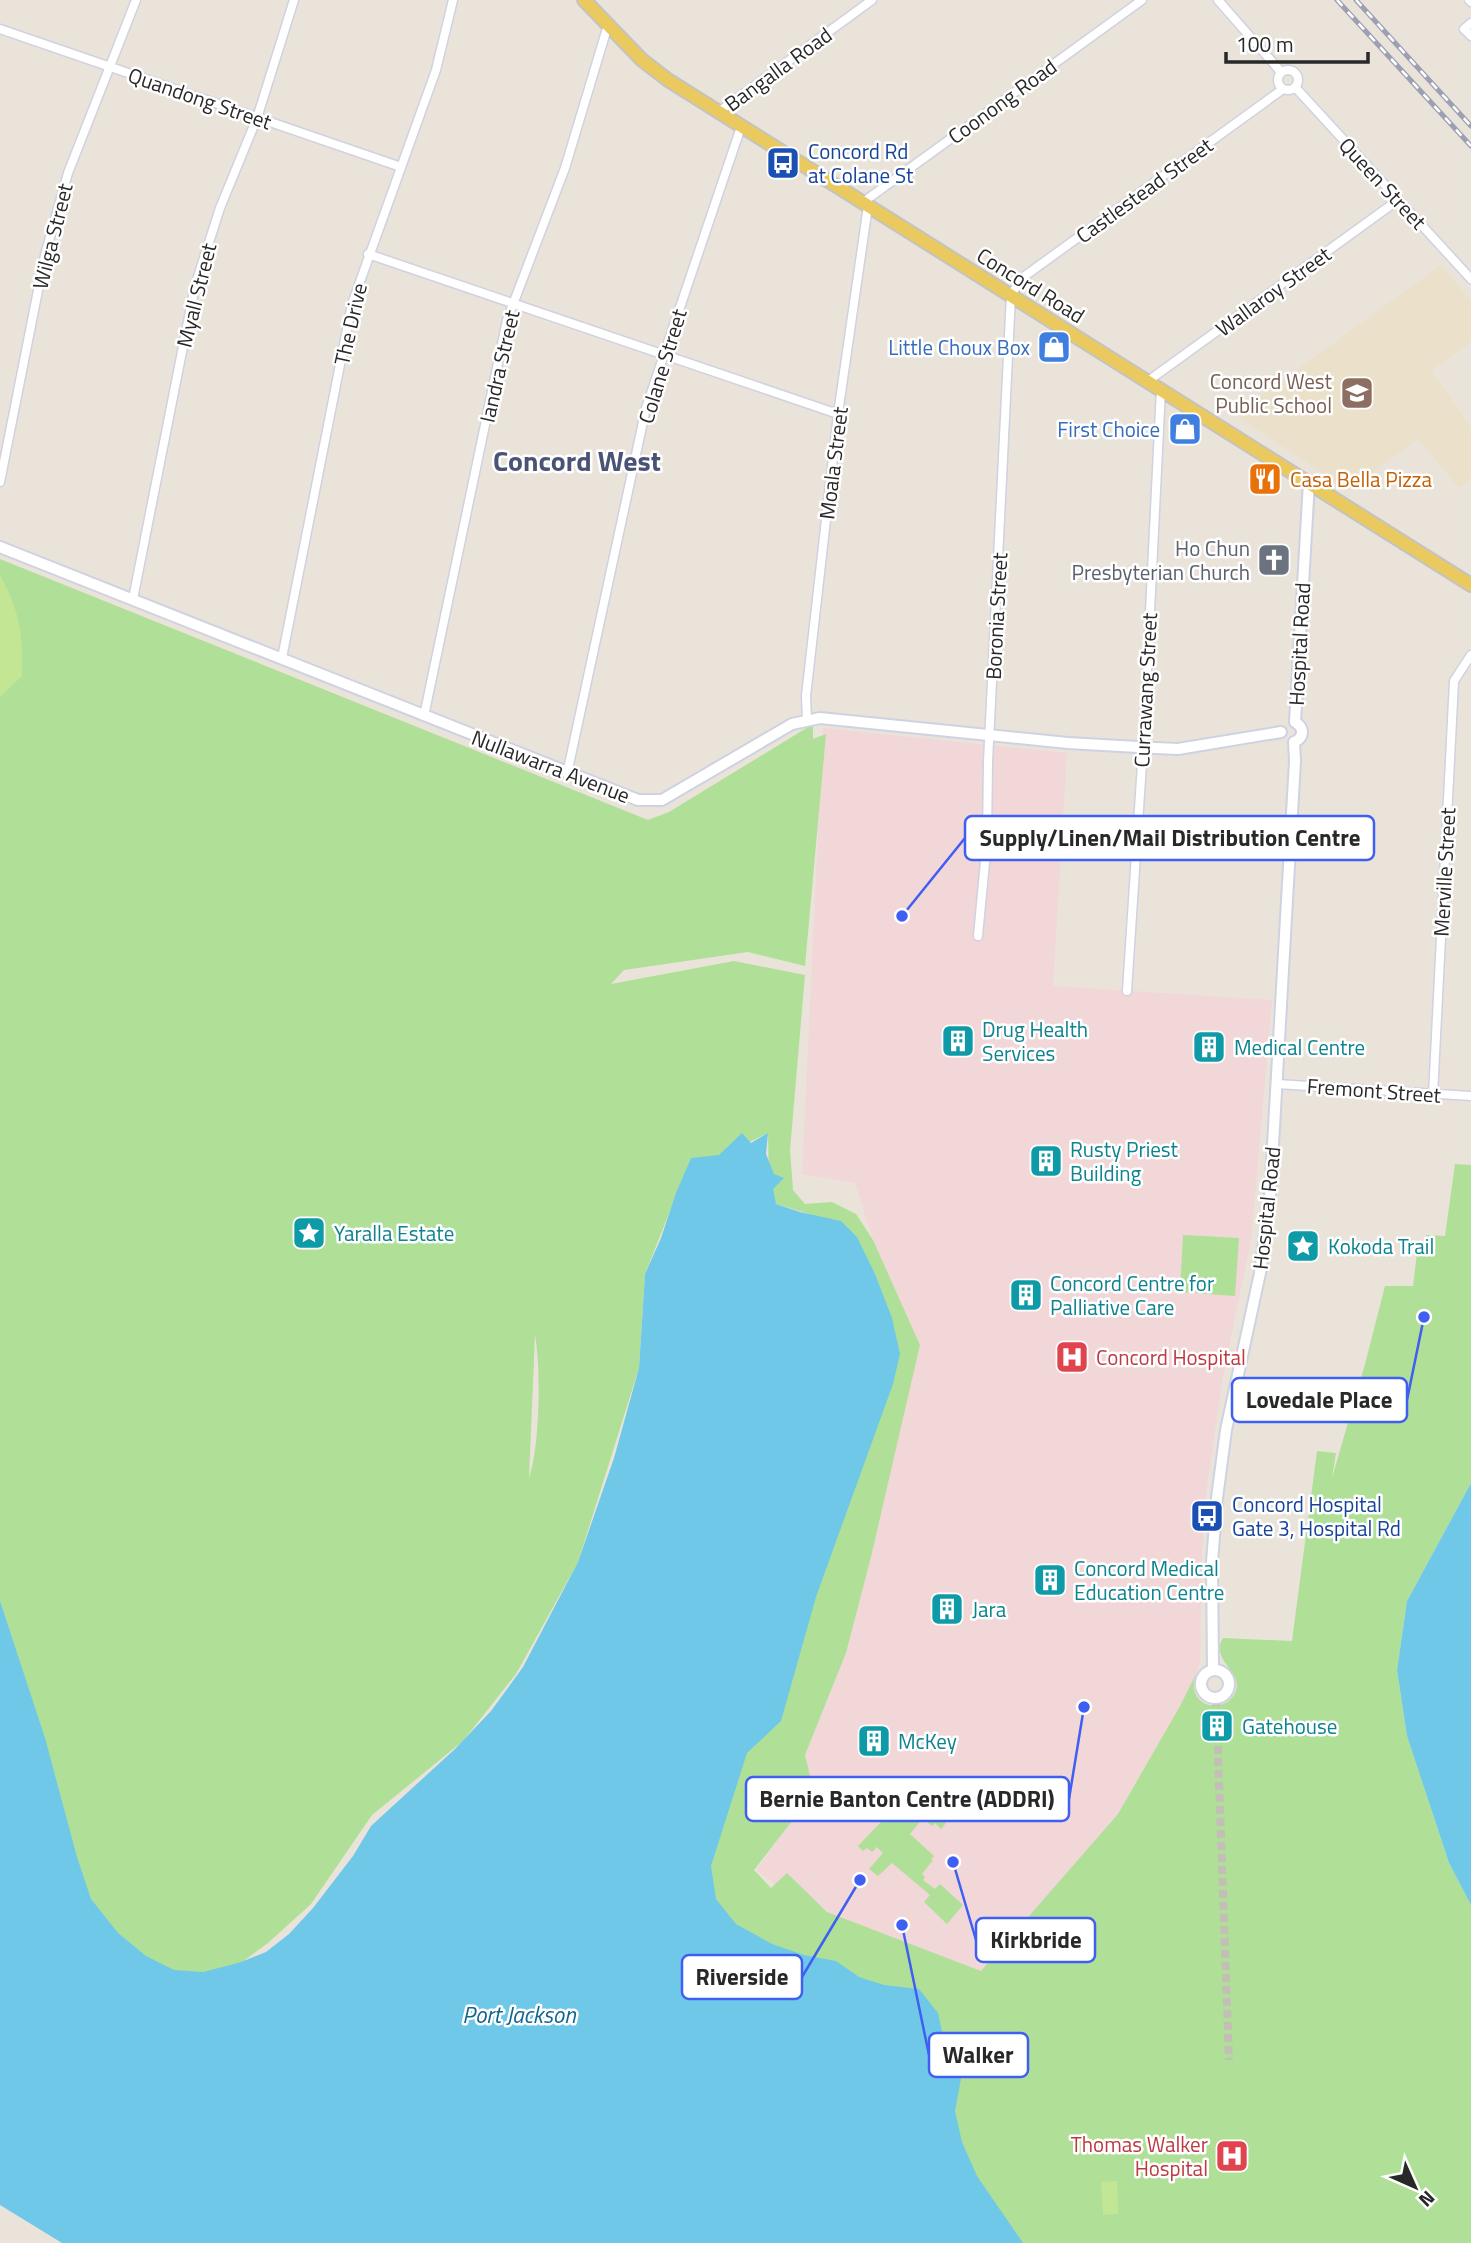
<svg xmlns="http://www.w3.org/2000/svg" width="1471" height="2243" font-family="'Titillium Web',sans-serif">
<rect width="100%" height="100%" fill="#eae3da"/>
<path fill="#ebe0c9" d="M1441 265 1471 301V343L1431 370 1471 427V479L1459 488 1418 439 1348 490 1235 415Z"/>
<path fill="#f1d7d8" d="M823 728 1067 753 1053 986 1272 1000 1251 1241 1224 1370 1207 1486 1202 1552 1200 1660 1197 1672 1180 1706 1118 1814 1039 1907 981 1972 935 1959 827 1912 787 1873 775 1885 756 1870 813 1793 805 1755 846 1653 871 1557 920 1345 873 1240 855 1183 802 1174Z"/>
<path fill="#b0df98" fill-rule="evenodd" d="M0 559 648 820 669 812 813 724V739L826 734 805 966 748 952 624 970 611 984 734 961 805 975 790 1150 793 1190 805 1204 832 1202 856 1214 873 1240 920 1345 871 1557 846 1653 805 1755 814 1793 754 1870 771 1888 787 1873 827 1912 981 1971 1118 1814 1180 1706 1197 1672C1195 1677 1193 1683 1194 1688 1197 1710 1226 1711 1235 1693 1245 1672 1209 1660 1223 1638L1292 1641 1317 1451 1336 1453 1332 1478 1365 1364 1385 1286H1413L1417 1253 1424 1250 1426 1235 1445 1236 1455 1164 1471 1165V1483L1407 1601 1397 1670 1407 1736 1449 1863 1471 1905V2243H1013L718 1924 701 1863 813 1215 776 1204 769 1185 768 1133 719 1157 691 1158 645 1274 639 1368 578 1562 516 1674 463 1741 372 1815 311 1904 268 1943 224 1975 173 1989 108 1961 0 1654ZM535 1335C541 1369 540 1446 529 1478Z
M1183 1235 1239 1238 1235 1296 1180 1292Z
M909 1779 927 1796 924 1803 946 1823 941 1829 935 1823 932 1826 923 1818 910 1834 934 1856 931 1859 933 1860 922 1874 925 1877 923 1880 935 1889 940 1884 963 1905 947 1924 924 1902 930 1895 892 1863 878 1876 869 1869 883 1853 877 1847 872 1852 867 1848 863 1851 858 1846 881 1822 876 1817Z"/>
<path fill="#c3e694" d="M0 575C20 613 23 632 22 676L0 697Z
M1117 2181 1118 2214 1103 2215 1101 2182Z"/>
<path fill="#70c8e9" d="M742 1133 751 1143 768 1133 766 1154 774 1174 784 1178 773 1189 776 1204 800 1212 841 1221 857 1237 875 1274 892 1318 900 1354 893 1384 816 1597 781 1721 747 1753 711 1866 716 1899 736 1924 772 1944 804 1955 836 1961 859 1977 884 1985 919 1989 938 2013 945 2045 961 2079 955 2111 962 2142 977 2176 1023 2243H62L0 2205V1601L45 1738 77 1857 91 1899 118 1933 146 1956 174 1970 203 1972 238 1963 266 1952 289 1934 313 1908 353 1856 371 1826 455 1749 491 1711 523 1667 578 1562 614 1458 639 1368 645 1274 661 1238 676 1193 691 1158 719 1155Z
M1471 1483V1905L1449 1863 1407 1736 1397 1670 1407 1601Z"/>
<g fill="none" stroke-linecap="round" stroke-linejoin="round">
<path stroke="#c3beb6" stroke-width="8" stroke-dasharray="8 4" stroke-linecap="butt" d="M1216 1698 1229 2060"/>
<defs>
<path id="street" d="M1218 0 1281 72
M1469 0 1471 2
M1471 23 1464 29 1471 36
M0 29 401 167
M1278 80a10 10 0 1 1 20 0a10 10 0 1 1-20 0Z
M1295 87 1471 279
M717 113 872 0
M862 203 1142 0
M368 254 838 414
M1148 381 1398 200
M0 482 45 255 68 173 136 0
M133 599 195 286 220 208 257 118 294 0
M282 658 352 304 436 70 453 0
M424 716 507 320 565 168 608 25
M807 720 806 696 838 414 868 206
M567 774 646 408 741 127
M978 936 987 841 988 762 1011 295 1022 278 1283 89
M1127 991 1144 733 1161 389
M1277 1084 1471 1096
M1433 1095 1454 681 1471 655"/>
<path id="secondary" d="M0 547 638 800H662L792 724 820 718 1068 743 1155 748 1178 749 1281 732
M1295 722 1309 482
M1294 742C1304 738 1305 728 1295 722
M1213 1670 1212 1562 1217 1498 1226 1430 1260 1273 1270 1197 1295 761 1294 742
M1201 1684a14 14 0 1 1 28 0a14 14 0 1 1-28 0Z"/>
<path id="primary" d="M584 0 642 60 668 80 1471 585"/>
</defs>
<use href="#street" stroke="#cfd2e0" stroke-width="11"/>
<use href="#secondary" stroke="#cfd2e0" stroke-width="14"/>
<use href="#primary" stroke="#c3c3c3" stroke-width="16"/>
<use href="#street" stroke="#fff" stroke-width="8"/>
<use href="#secondary" stroke="#fff" stroke-width="10"/>
<use href="#primary" stroke="#eaca5e" stroke-width="12"/>
<defs>
<path id="rail" d="M1337 0 1471 146
M1356 0 1471 126"/>
</defs>
<use href="#rail" stroke="#9da0b2" stroke-width="5"/>
<use href="#rail" stroke="#fff" stroke-width="2.5" stroke-dasharray="8" stroke-linecap="butt"/>
</g>
<defs>
<symbol id="bus-square" viewBox="-11 -11 22 22"><rect x="-9" y="-9" width="18" height="18" rx="4" fill="#1a4fb4" stroke="#fff"/><path d="M-5-6H5V4H4V6H2V4H-2V6H-4V4H-5ZM-3.5-4V0h7V-4ZM-3.5 1.2v1.5H-2V1.2ZM2 1.2v1.5H3.5V1.2Z" fill="#fff"/></symbol>
<symbol id="shop-square" viewBox="-11 -11 22 22"><rect x="-9" y="-9" width="18" height="18" rx="4" fill="#3f7fe0" stroke="#fff"/><path d="M-5-2.5h2.3a2.7 3.5 0 0 1 5.4 0H5L5.5 6h-11ZM-1.5-2.5h3a1.5 2.3 0 0 0-3 0Z" fill="#fff"/></symbol>
<symbol id="school-square" viewBox="-11 -11 22 22"><rect x="-9" y="-9" width="18" height="18" rx="4" fill="#8d6e63" stroke="#fff"/><path d="M0-5L7-2L0 1L-7-2ZM-4 1L0 2.5L4 1V4Q0 6-4 4Z" fill="#fff"/></symbol>
<symbol id="restaurant-square" viewBox="-11 -11 22 22"><rect x="-9" y="-9" width="18" height="18" rx="4" fill="#e8710a" stroke="#fff"/><path d="M-5-6h1v4h1v-4h1v4h1v-4h1v5L-1.5 .5V6h-2V.5L-5-1ZM5-6V6H3V1.5H1.5Q1.5-4 5-6Z" fill="#fff"/></symbol>
<symbol id="church-square" viewBox="-11 -11 22 22"><rect x="-9" y="-9" width="18" height="18" rx="4" fill="#6b7280" stroke="#fff"/><path d="M-1.2-6h2.4v3.5h3.3v2.4h-3.3V6h-2.4V-.1h-3.3v-2.4h3.3Z" fill="#fff"/></symbol>
<symbol id="building-square" viewBox="-11 -11 22 22"><rect x="-9" y="-9" width="18" height="18" rx="4" fill="#0f9aa8" stroke="#fff"/><path d="M-4-6H4V6H1V3H-1V6H-4ZM-2.5-4.3h1.7v1.8h-1.7ZM.8-4.3h1.7v1.8H.8ZM-2.5-1h1.7V.8h-1.7ZM.8-1h1.7V.8H.8Z" fill="#fff"/></symbol>
<symbol id="sight-square" viewBox="-11 -11 22 22"><rect x="-9" y="-9" width="18" height="18" rx="4" fill="#0f9aa8" stroke="#fff"/><path d="M0-6L1.8-2.2L6-1.7L2.9 1.2L3.7 5.4L0 3.3L-3.7 5.4L-2.9 1.2L-6-1.7L-1.8-2.2Z" fill="#fff"/></symbol>
<symbol id="hospital-square" viewBox="-11 -11 22 22"><rect x="-9" y="-9" width="18" height="18" rx="4" fill="#e0444e" stroke="#fff"/><path d="M-5-5h3v3.5h4V-5h3V5h-3V1.5h-4V5h-3Z" fill="#fff"/></symbol>
</defs>
<g fill-rule="evenodd">
<use href="#bus-square" x="764" y="144" width="38" height="38"/>
<use href="#shop-square" x="1035" y="328" width="38" height="38"/>
<use href="#school-square" x="1338" y="374" width="38" height="38"/>
<use href="#shop-square" x="1166" y="410" width="38" height="38"/>
<use href="#restaurant-square" x="1246" y="460" width="38" height="38"/>
<use href="#church-square" x="1255" y="541" width="38" height="38"/>
<use href="#building-square" x="939" y="1022" width="38" height="38"/>
<use href="#building-square" x="1190" y="1028" width="38" height="38"/>
<use href="#building-square" x="1027" y="1142" width="38" height="38"/>
<use href="#sight-square" x="290" y="1214" width="38" height="38"/>
<use href="#sight-square" x="1284" y="1227" width="38" height="38"/>
<use href="#building-square" x="1007" y="1276" width="38" height="38"/>
<use href="#hospital-square" x="1053" y="1338" width="38" height="38"/>
<use href="#bus-square" x="1188" y="1497" width="38" height="38"/>
<use href="#building-square" x="1031" y="1561" width="38" height="38"/>
<use href="#building-square" x="928" y="1590" width="38" height="38"/>
<use href="#building-square" x="1198" y="1707" width="38" height="38"/>
<use href="#building-square" x="855" y="1722" width="38" height="38"/>
<use href="#hospital-square" x="1213" y="2137" width="38" height="38"/>
</g>
<g text-anchor="middle" dominant-baseline="central" stroke-width="5" stroke-linejoin="round" paint-order="stroke">
<g font-size="21" fill="#282828" stroke="#fff">
<text transform="translate(778 69) rotate(-36)">Bangalla Road</text>
<text transform="translate(200 98) rotate(19)">Quandong Street</text>
<text transform="translate(1002 101) rotate(-36)">Coonong Road</text>
<text transform="translate(1383 183) rotate(47)">Queen Street</text>
<text transform="translate(1144 190) rotate(-36)">Castlestead Street</text>
<text transform="translate(52 236) rotate(-76)">Wilga Street</text>
<text transform="translate(1031 285) rotate(32)">Concord Road</text>
<text transform="translate(1273 291) rotate(-36)">Wallaroy Street</text>
<text transform="translate(196 295) rotate(-76)">Myall Street</text>
<text transform="translate(350 324) rotate(-77)">The Drive</text>
<text transform="translate(499 366) rotate(-77)">Iandra Street</text>
<text transform="translate(662 366) rotate(-73)">Colane Street</text>
<text transform="translate(833 463) rotate(-83)">Moala Street</text>
<text transform="translate(996 616) rotate(-87)">Boronia Street</text>
<text transform="translate(1299 644) rotate(-87)">Hospital Road</text>
<text transform="translate(1145 690) rotate(-87)">Currawang Street</text>
<text transform="translate(551 766) rotate(21)">Nullawarra Avenue</text>
<text transform="translate(1444 872) rotate(-87)">Merville Street</text>
<text transform="translate(1374 1090) rotate(4)">Fremont Street</text>
<text transform="translate(1266 1208) rotate(-84)">Hospital Road</text>
</g>
<g font-size="21" fill="#164399" stroke="#fff" text-anchor="start">
<text x="808" y="151">Concord Rd<tspan x="808" dy="24">at Colane St</tspan></text>
<text x="1232" y="1504">Concord Hospital<tspan x="1232" dy="24">Gate 3, Hospital Rd</tspan></text>
</g>
<g font-size="21" fill="#366cbe" stroke="#fff" text-anchor="end">
<text x="1030" y="347">Little Choux Box</text>
<text x="1160" y="429">First Choice</text>
</g>
<g font-size="21" fill="#785e54" stroke="#fff" text-anchor="end">
<text x="1332" y="381">Concord West<tspan x="1332" dy="24">Public School</tspan></text>
</g>
<g font-size="21" fill="#c56008" stroke="#fff" text-anchor="start">
<text x="1290" y="479">Casa Bella Pizza</text>
</g>
<g font-size="21" fill="#5b616d" stroke="#fff" text-anchor="end">
<text x="1250" y="548">Ho Chun<tspan x="1250" dy="24">Presbyterian Church</tspan></text>
</g>
<g font-size="21" fill="#0d838f" stroke="#fff" text-anchor="start">
<text x="982" y="1029">Drug Health<tspan x="982" dy="24">Services</tspan></text>
<text x="1234" y="1047">Medical Centre</text>
<text x="1070" y="1149">Rusty Priest<tspan x="1070" dy="24">Building</tspan></text>
<text x="334" y="1233">Yaralla Estate</text>
<text x="1328" y="1246">Kokoda Trail</text>
<text x="1050" y="1283">Concord Centre for<tspan x="1050" dy="24">Palliative Care</tspan></text>
<text x="1074" y="1568">Concord Medical<tspan x="1074" dy="24">Education Centre</tspan></text>
<text x="972" y="1609">Jara</text>
<text x="1242" y="1726">Gatehouse</text>
<text x="898" y="1741">McKey</text>
</g>
<g font-size="21" fill="#be3a42" stroke="#fff" text-anchor="start">
<text x="1096" y="1357">Concord Hospital</text>
<text x="1208" y="2144" text-anchor="end">Thomas Walker<tspan x="1208" dy="24">Hospital</tspan></text>
</g>
<g font-size="23" font-style="italic" fill="#126591" stroke="#fff">
<text x="519" y="2014">Port Jackson</text>
</g>
<g font-size="28" font-weight="bold" fill="#4a5276" stroke="#fff">
<text x="577" y="460">Concord West</text>
</g>
</g>
<path fill="none" stroke="#3f5ff2" stroke-width="2.5" d="M902 916L965 838M1424 1317L1407 1400M1084 1707L1069 1799M953 1862L976 1940M860 1880L802 1977M902 1925L929 2055"/>
<g fill="#3f5ff2" stroke="#fff" stroke-width="2.5">
<circle cx="902" cy="916" r="7"/>
<circle cx="1424" cy="1317" r="7"/>
<circle cx="1084" cy="1707" r="7"/>
<circle cx="953" cy="1862" r="7"/>
<circle cx="860" cy="1880" r="7"/>
<circle cx="902" cy="1925" r="7"/>
</g>
<g fill="#fff" stroke="#3f5ff2" stroke-width="2.5">
<rect x="965" y="816" width="409" height="44" rx="7"/>
<rect x="1232" y="1378" width="175" height="44" rx="7"/>
<rect x="746" y="1777" width="323" height="44" rx="7"/>
<rect x="976" y="1918" width="119" height="44" rx="7"/>
<rect x="682" y="1955" width="120" height="44" rx="7"/>
<rect x="929" y="2033" width="99" height="44" rx="7"/>
</g>
<g font-size="23" text-anchor="middle" font-weight="bold" fill="#282828">
<text x="1170" y="846">Supply/Linen/Mail Distribution Centre</text>
<text x="1319" y="1408">Lovedale Place</text>
<text x="907" y="1807">Bernie Banton Centre (ADDRI)</text>
<text x="1036" y="1948">Kirkbride</text>
<text x="742" y="1985">Riverside</text>
<text x="978" y="2063">Walker</text>
</g>
<g transform="translate(1415 2187) rotate(135)" stroke="#ffffff" stroke-width="5" paint-order="stroke">
<path d="M0-5L12 26L0 18L-12 26Z" fill="#282828"/>
<text y="-10" font-size="19" font-weight="bold" text-anchor="middle" fill="#282828">N</text>
</g>
<path d="M1226 52v10h142v-10" fill="none" stroke="#282828" stroke-width="3.5"/>
<text x="1236" y="52" font-size="21" fill="#282828" stroke="#ffffff" stroke-width="5" paint-order="stroke">100 m</text>
</svg>
